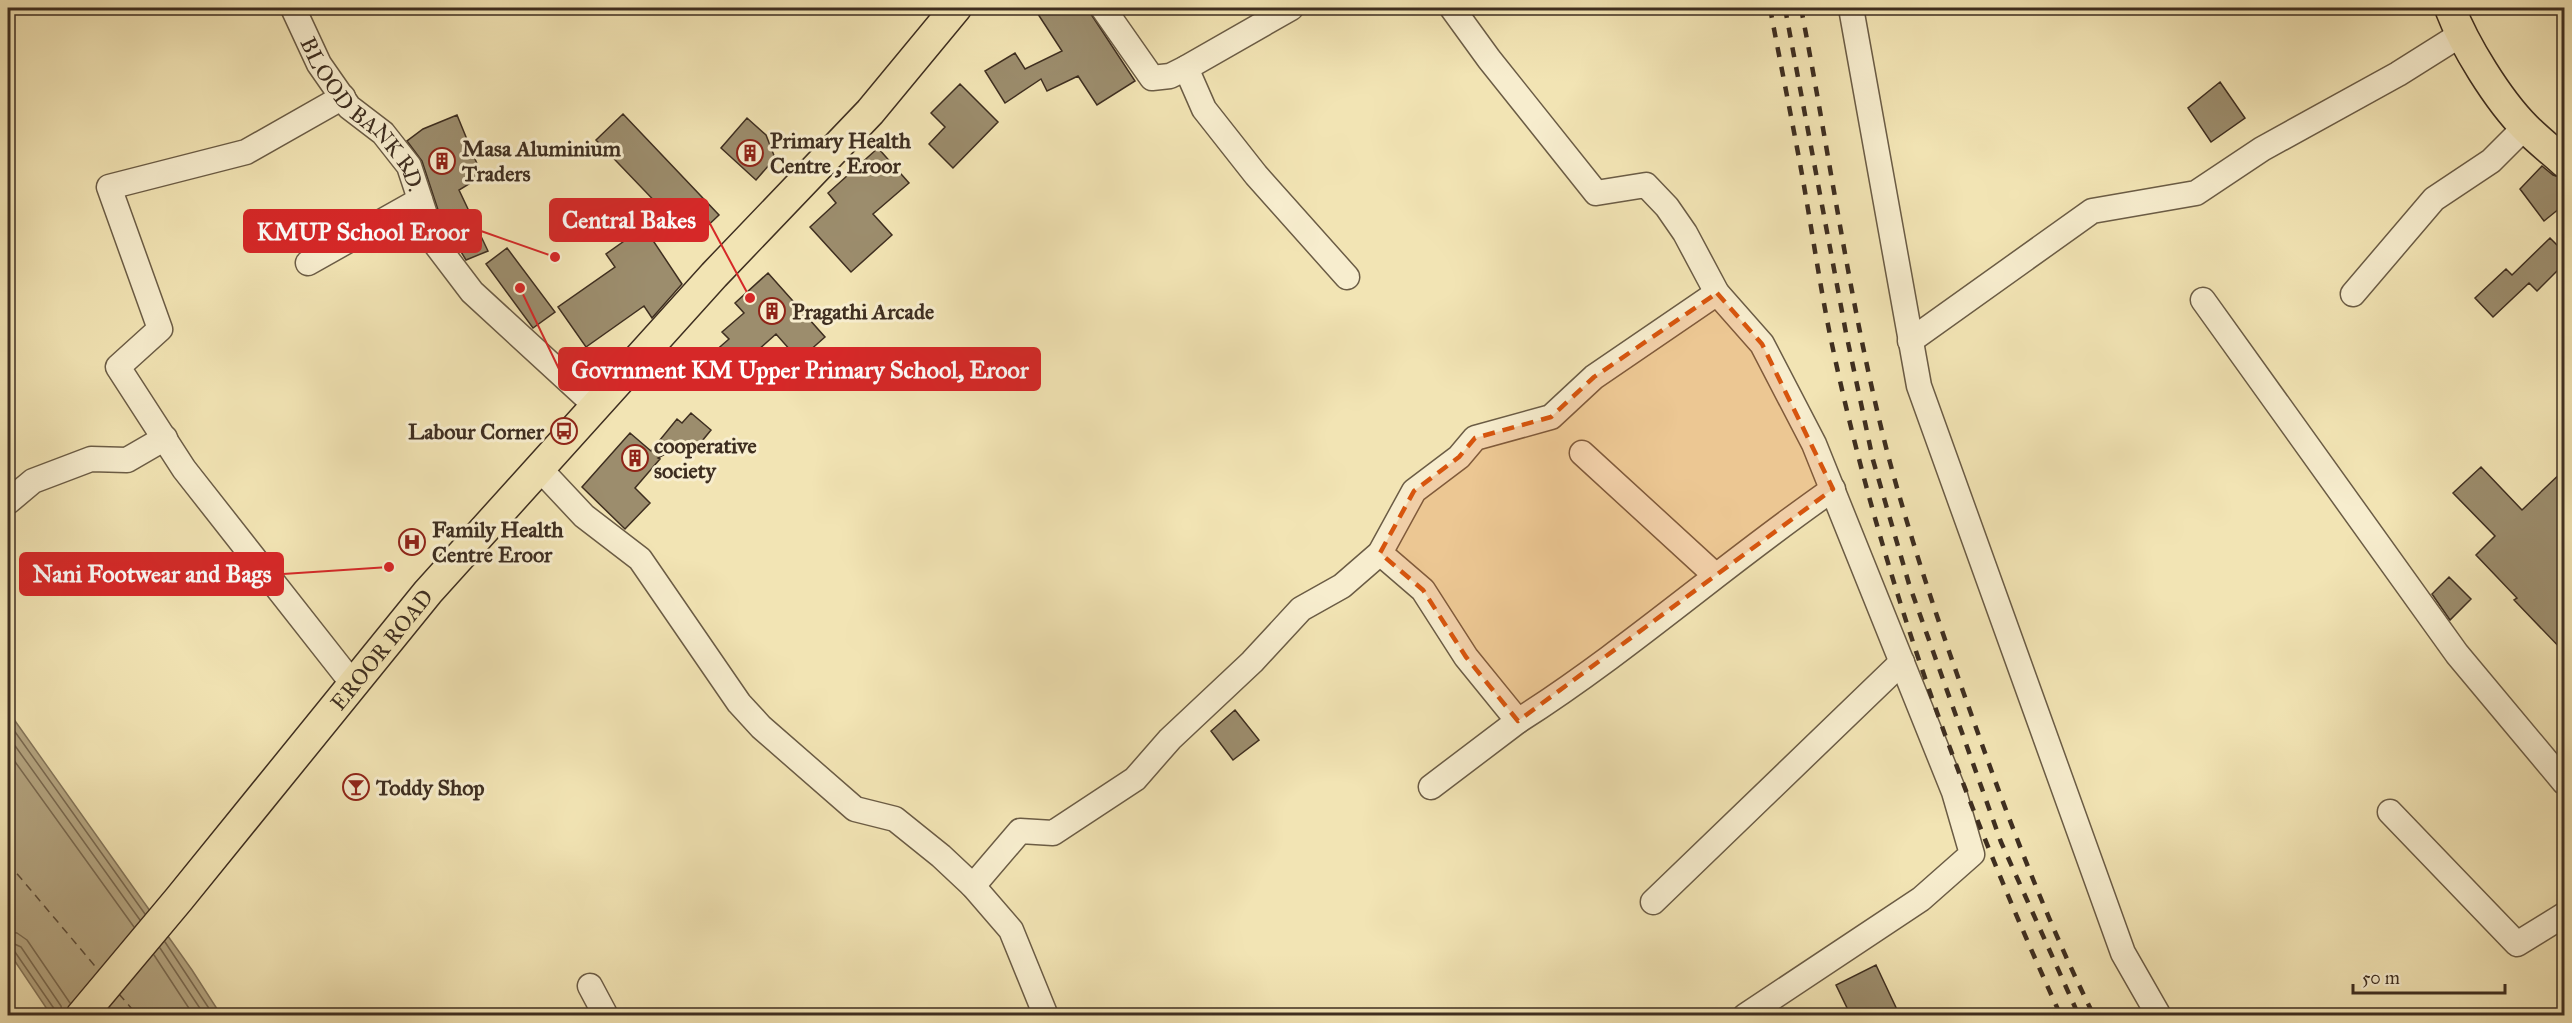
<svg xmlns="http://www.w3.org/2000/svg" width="2572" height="1023" font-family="'IM FELL Great Primer',serif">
<rect width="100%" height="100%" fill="#f2e4b4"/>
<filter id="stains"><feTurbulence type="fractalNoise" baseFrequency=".00333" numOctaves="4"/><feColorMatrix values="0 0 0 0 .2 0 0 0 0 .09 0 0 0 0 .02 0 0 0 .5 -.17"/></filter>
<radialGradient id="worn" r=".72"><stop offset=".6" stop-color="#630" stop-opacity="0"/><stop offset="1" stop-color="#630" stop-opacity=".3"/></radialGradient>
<path fill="#b5a682" stroke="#85765b" stroke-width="1.5" d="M8 711 192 970 221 1015H51L8 951Z"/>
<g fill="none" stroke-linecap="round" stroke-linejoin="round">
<path stroke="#7a6a51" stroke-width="1.5" d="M8 722 145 914
M8 736 140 920
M8 752 134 927
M8 932 17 933 27 940 70 1003
M8 941 21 947 61 1006 63 1016
M165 942 214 1016
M160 948 205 1016
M8 949 15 952 55 1010 56 1016
M154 955 194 1016"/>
<path stroke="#5c4c38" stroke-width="1.5" stroke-dasharray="8 6" stroke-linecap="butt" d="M8 863 100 972
M119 994 138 1016"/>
</g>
<path fill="#9c8d6d" stroke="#3e2e20" stroke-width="1.5" d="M1034 8H1087L1135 81 1097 105 1078 76 1047 91 1041 79 1005 103 985 71 1015 53 1025 69 1062 51Z
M2220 82 2245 118 2211 142 2188 108Z
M960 84 998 122 953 168 929 144 945 127 931 113Z
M623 114 719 215 699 234 671 205 665 212 596 140Z
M457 115 482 176 459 190 488 251 466 260 441 219 422 161 407 141 423 129Z
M747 118 766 135 775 158 756 180 721 148Z
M878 148 909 183 873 214 892 235 851 272 810 227 836 203 828 193Z
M2542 166 2553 175 2565 179V204L2544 221 2520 189Z
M644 227 682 284 652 318 644 306 586 347 558 307 615 267 606 254Z
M2550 238 2565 253V263L2537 291 2529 283 2493 317 2475 298 2506 269 2512 275Z
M507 248 555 312 533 328 486 264Z
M768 273 825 337 799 360 776 334 732 373 714 352 729 339 722 332 744 313 735 303Z
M691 413 711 430 689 457 677 447 658 458 660 459 635 488 650 503 625 529 582 487 630 433 651 451 677 419 682 423Z
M2481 467 2522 510 2565 469V653L2514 600 2517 598 2476 555 2495 536 2453 493Z
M2449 577 2471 599 2450 620 2432 594Z
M1235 710 1259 740 1233 760 1211 731Z
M1876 965 1900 1016H1851L1836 985Z"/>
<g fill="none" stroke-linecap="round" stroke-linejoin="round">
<defs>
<g id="minor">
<path id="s1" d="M293 8 319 64 349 107 383 133 409 166 434 242 472 292 596 406"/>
<path d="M1103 8 1152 78 1170 76 1186 68 1291 8"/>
<path d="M1452 8 1489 59 1596 193 1646 185 1667 207 1685 233 1717 293 1762 344 1814 444 1954 792 1972 854 1921 899 1745 1016"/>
<path d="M1851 8 1919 386 2123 953 2159 1016"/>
<path d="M1186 68 1204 109 1256 175 1347 277"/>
<path d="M343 97 246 152 109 187 160 329 118 367 184 469 353 684"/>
<path d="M308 263 420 200"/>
<path d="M2353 294 2434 199 2491 161 2525 127"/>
<path d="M2203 300 2457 654 2564 782"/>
<path d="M1910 341 2092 211 2196 193 2262 149 2398 74 2460 35"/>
<path d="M1582 453 1715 575"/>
<path d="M539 468 584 516 640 559 739 703 761 727 855 809 895 819 941 856 973 886 1011 930 1046 1016"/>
<path d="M8 502 33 481 91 459 127 460 165 438"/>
<path d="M1380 553 1423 590 1466 657 1518 721C1628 651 1726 563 1833 489"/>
<path d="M1431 787 1518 721"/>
<path d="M2390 812 2517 944 2564 915"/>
<path d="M973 886 1020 831 1053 833 1135 779 1170 739 1252 662 1301 609 1342 586 1380 553 1414 491 1459 457 1475 438 1551 417 1594 377 1717 293"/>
<path d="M1653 902 1902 662"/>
<path d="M590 986 606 1016"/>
</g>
<g id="major">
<path d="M2450 8C2464 45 2498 100 2526 128 2538 140 2552 151 2564 162"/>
<path id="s2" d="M81 1016 179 899 428 592 714 275 870 112 956 8"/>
</g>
</defs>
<use href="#minor" stroke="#6b5c45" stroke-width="27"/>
<use href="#major" stroke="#3e2e20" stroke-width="33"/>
<use href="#minor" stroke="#f7edce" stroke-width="24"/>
<use href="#major" stroke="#f2e4b4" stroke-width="30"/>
<path stroke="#3e2e20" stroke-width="4.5" stroke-dasharray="10 10" stroke-linecap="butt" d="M1770 8C1780 61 1791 115 1801 169 1811 224 1819 280 1830 335 1879 570 1961 798 2061 1016
M1785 8 1846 333 1873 460 1909 584 2001 842 2079 1016
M1801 8C1830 156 1850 308 1888 455 1912 545 1942 633 1974 722 2009 821 2047 921 2094 1016"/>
</g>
<path fill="#d7550e" fill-opacity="0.2" stroke="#d7550e" stroke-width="4.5" stroke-dasharray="12 8" stroke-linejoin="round" d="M1717 293 1762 344 1833 489 1518 721 1466 657 1423 590 1380 553 1414 491 1459 457 1475 438 1551 417 1594 377Z"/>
<defs>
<symbol id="building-ring" viewBox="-11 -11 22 22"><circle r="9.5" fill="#f7edce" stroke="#8f2418" stroke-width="1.5"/><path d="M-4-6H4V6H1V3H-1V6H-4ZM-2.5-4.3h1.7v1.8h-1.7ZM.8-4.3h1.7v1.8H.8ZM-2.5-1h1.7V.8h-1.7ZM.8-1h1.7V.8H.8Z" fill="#8f2418"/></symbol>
<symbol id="bus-ring" viewBox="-11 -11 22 22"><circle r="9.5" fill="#f7edce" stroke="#8f2418" stroke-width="1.5"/><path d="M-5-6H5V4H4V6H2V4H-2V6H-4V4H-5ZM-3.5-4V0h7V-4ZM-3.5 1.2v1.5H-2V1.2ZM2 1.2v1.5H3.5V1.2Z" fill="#8f2418"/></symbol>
<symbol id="hospital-ring" viewBox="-11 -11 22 22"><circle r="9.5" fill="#f7edce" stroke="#8f2418" stroke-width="1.5"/><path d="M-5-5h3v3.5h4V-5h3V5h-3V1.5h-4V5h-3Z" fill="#8f2418"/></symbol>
<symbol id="bar-ring" viewBox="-11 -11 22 22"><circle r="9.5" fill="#f7edce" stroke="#8f2418" stroke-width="1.5"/><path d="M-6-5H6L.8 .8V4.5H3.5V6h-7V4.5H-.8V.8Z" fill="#8f2418"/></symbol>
</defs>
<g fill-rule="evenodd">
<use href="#building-ring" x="735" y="138" width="30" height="30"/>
<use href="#building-ring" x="427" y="146" width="30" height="30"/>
<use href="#building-ring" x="757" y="296" width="30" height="30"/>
<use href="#bus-ring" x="549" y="416" width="30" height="30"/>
<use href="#building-ring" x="620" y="443" width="30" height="30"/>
<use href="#hospital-ring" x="397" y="527" width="30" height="30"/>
<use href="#bar-ring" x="341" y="772" width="30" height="30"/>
</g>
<g text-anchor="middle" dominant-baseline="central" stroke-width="6" stroke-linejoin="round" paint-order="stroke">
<g font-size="22" fill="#3e2e20" stroke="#f7edce">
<text stroke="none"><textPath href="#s1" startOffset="129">BLOOD BANK RD.</textPath></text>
<text stroke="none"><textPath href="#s2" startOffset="474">EROOR ROAD</textPath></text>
</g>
<g font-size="22" font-weight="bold" fill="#3e2e20" stroke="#f7edce" text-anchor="start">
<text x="770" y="140">Primary Health<tspan x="770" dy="25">Centre , Eroor</tspan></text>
<text x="462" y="148">Masa Aluminium<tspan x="462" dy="25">Traders</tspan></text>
<text x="792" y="311">Pragathi Arcade</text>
<text x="544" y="431" text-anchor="end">Labour Corner</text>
<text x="654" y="445">cooperative<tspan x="654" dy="25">society</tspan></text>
<text x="432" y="529">Family Health<tspan x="432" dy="25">Centre Eroor</tspan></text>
<text x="376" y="787">Toddy Shop</text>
</g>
</g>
<path fill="none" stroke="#d62828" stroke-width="2" d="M750 298L708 220M555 257L481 231M520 288L559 369M389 567L283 574"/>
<g fill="#d62828" stroke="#f7edce" stroke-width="2">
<circle cx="750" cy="298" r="6"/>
<circle cx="555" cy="257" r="6"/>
<circle cx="520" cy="288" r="6"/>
<circle cx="389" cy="567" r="6"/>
</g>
<g fill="#d62828" stroke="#d62828" stroke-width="2">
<rect x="550" y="199" width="158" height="42" rx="6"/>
<rect x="244" y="210" width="237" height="42" rx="6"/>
<rect x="559" y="348" width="481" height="42" rx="6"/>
<rect x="20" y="553" width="263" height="42" rx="6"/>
</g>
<g font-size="24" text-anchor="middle" font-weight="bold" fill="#fff">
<text x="629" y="228">Central Bakes</text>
<text x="363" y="240">KMUP School Eroor</text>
<text x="800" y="378">Govrnment KM Upper Primary School, Eroor</text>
<text x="152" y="582">Nani Footwear and Bags</text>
</g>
<rect width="2572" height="1023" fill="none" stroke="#f2e4b4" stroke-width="30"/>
<rect x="9" y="9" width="2554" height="1005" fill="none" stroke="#3e2e20" stroke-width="3"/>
<rect x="15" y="15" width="2542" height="993" fill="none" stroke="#3e2e20" stroke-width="1.5"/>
<path d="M2353 984v9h152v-9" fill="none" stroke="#3e2e20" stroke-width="3"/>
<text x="2362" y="984" font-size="18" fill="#3e2e20" stroke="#f7edce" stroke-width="4.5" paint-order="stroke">50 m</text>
<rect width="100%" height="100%" filter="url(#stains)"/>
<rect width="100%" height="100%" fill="url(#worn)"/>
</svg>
